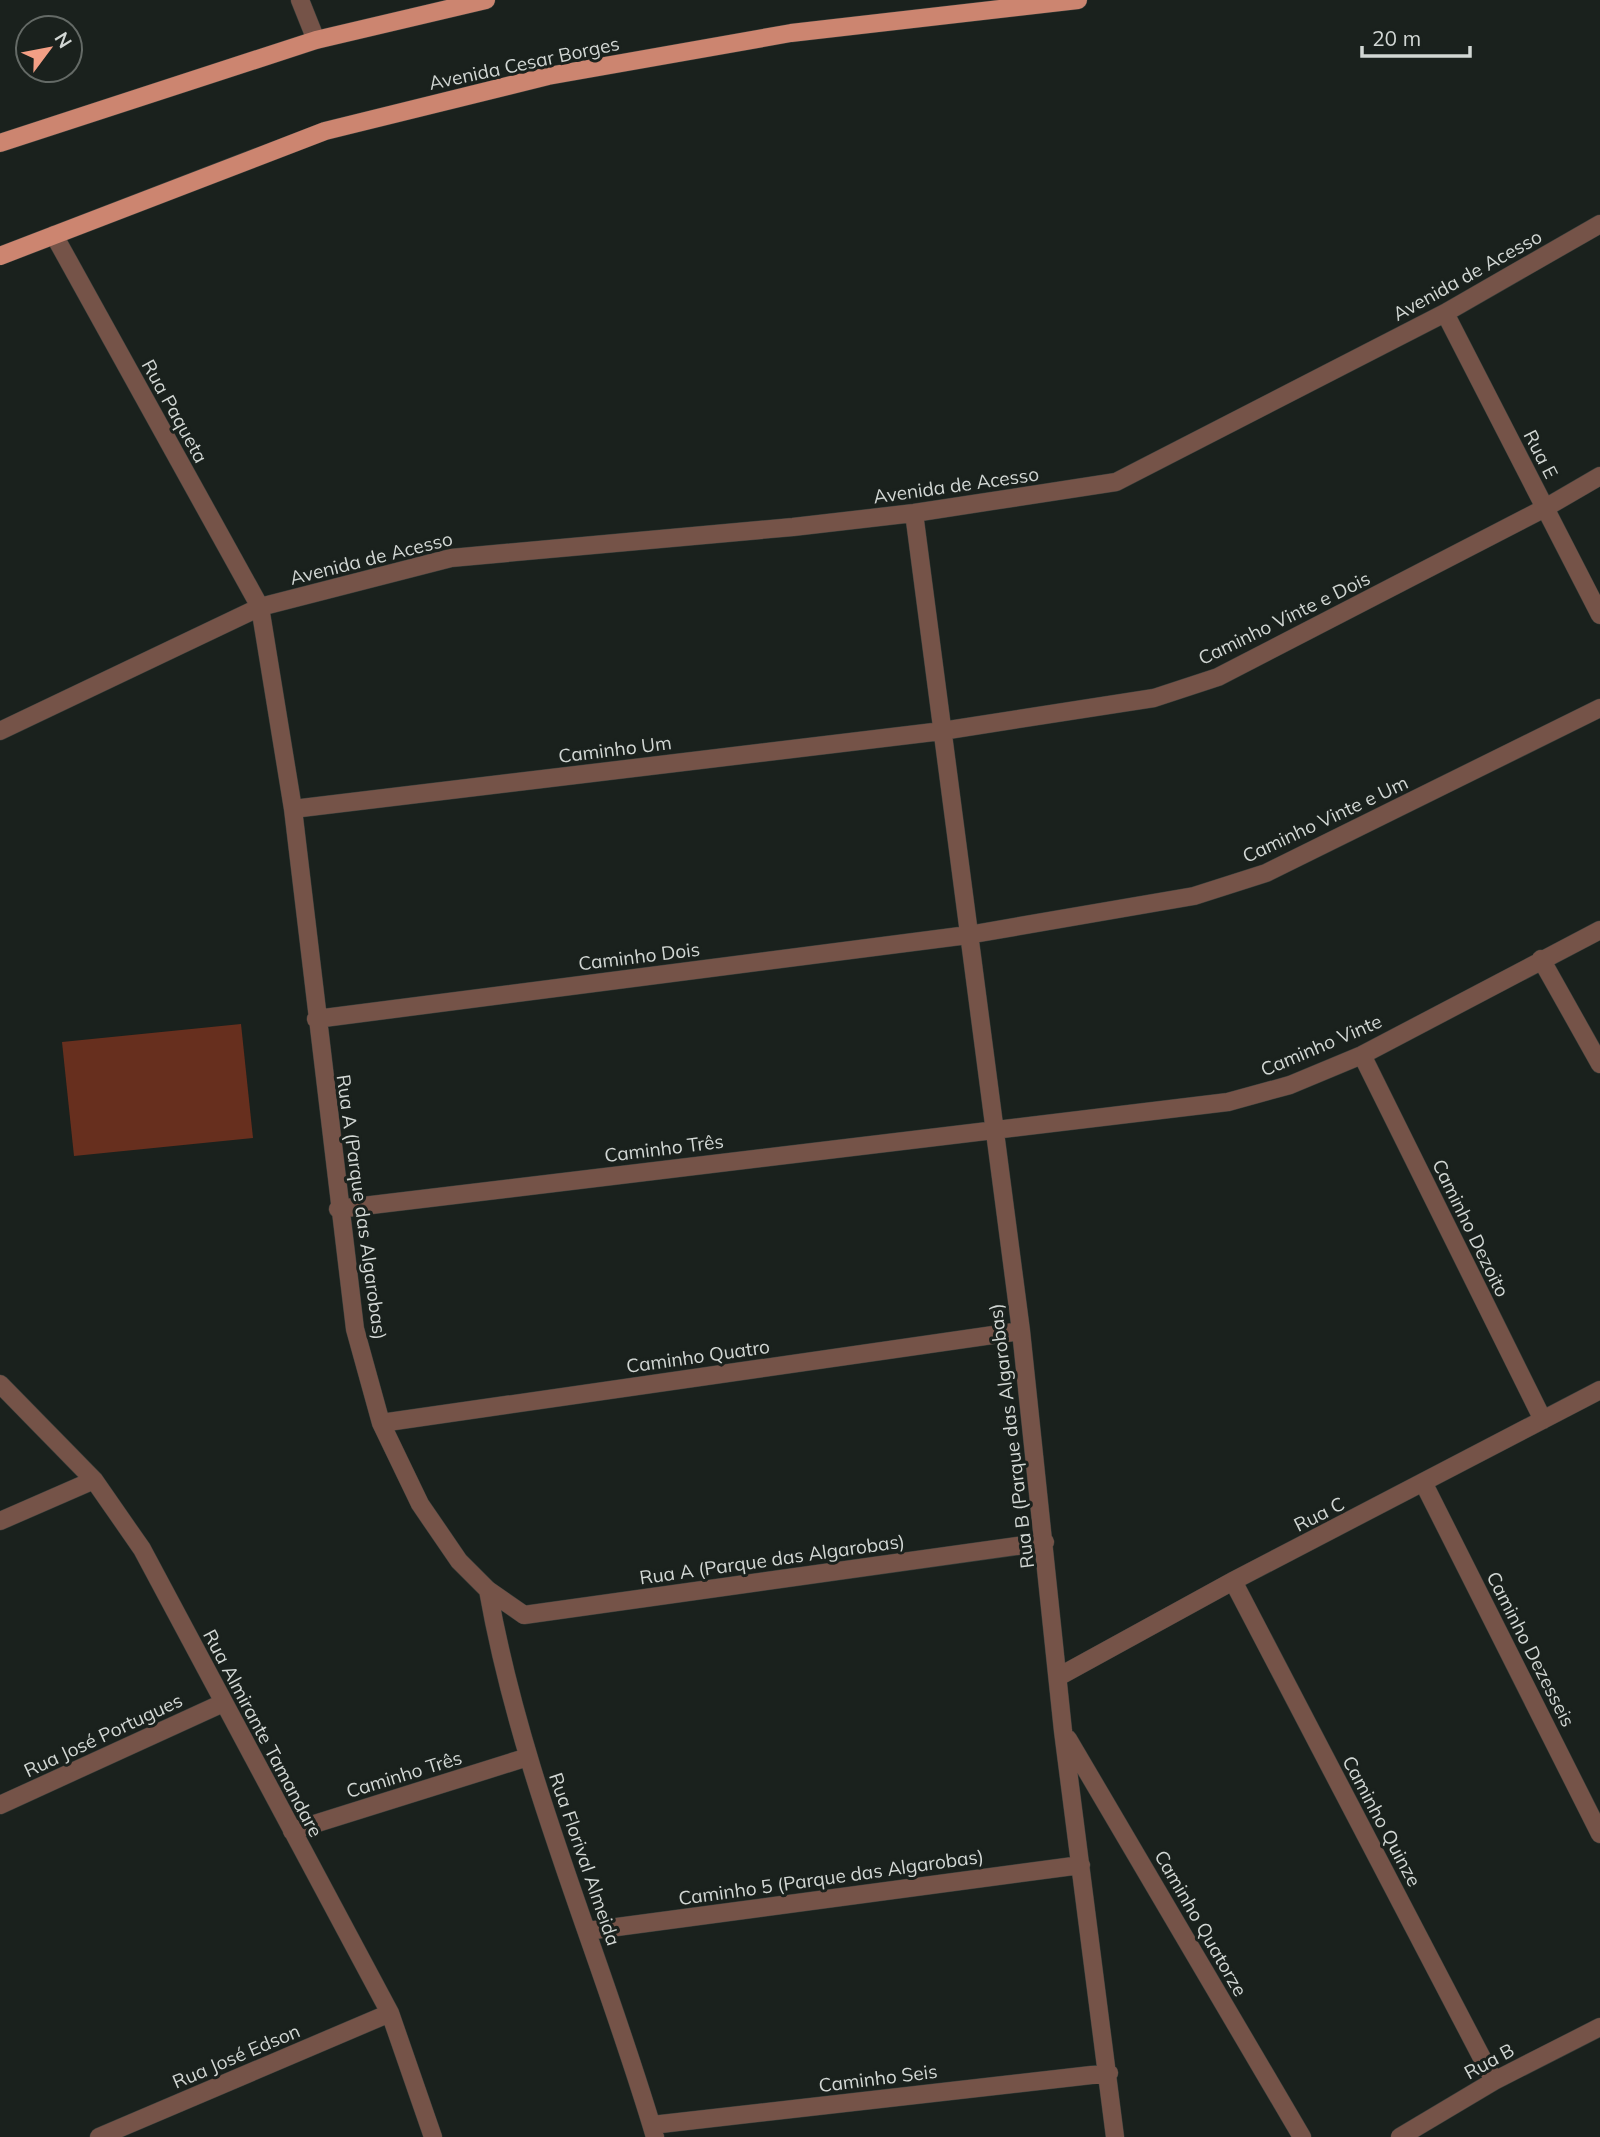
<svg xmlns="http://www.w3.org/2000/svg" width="1600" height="2137" font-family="Mulish,sans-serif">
<rect width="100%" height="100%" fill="#1a211d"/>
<path fill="#672f1e" d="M241 1024 253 1138 74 1156 62 1042Z"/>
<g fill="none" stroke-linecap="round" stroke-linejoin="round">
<defs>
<path id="minor" d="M300 0 316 40
M54 235 260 607 293 809 355 1329 381 1423 420 1504 459 1561 488 1590 524 1615 1045 1542
M1445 313 1600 615
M914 513 1021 1331 1063 1731 1115 2137
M0 731 260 607 451 558 793 527 914 513 1116 482 1445 313 1600 224
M293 809 942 731 1154 698 1218 677 1545 508 1600 476
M1541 959 1600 1064
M316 1019 968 935 1194 896 1266 873 1600 708
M1362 1055 1543 1420
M338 1209 1228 1102 1290 1085 1362 1055 1600 930
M0 1384 94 1480 142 1549 390 2013 433 2137
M381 1423 1021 1331
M1424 1484 1600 1834
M0 1521 94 1480
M1233 1581 1494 2081
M488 1590C521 1778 601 1954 655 2137
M1058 1677 1233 1581 1600 1390
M1068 1739 1302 2137
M0 1805 223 1703
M292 1831 528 1757
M587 1931 1081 1865
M652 2125 1109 2073
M99 2137 390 2013
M1400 2137 1494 2081 1600 2027"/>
<path id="major" d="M0 143 316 40 486 0
M0 256 325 131 548 76 791 33 1078 0"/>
</defs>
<use href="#minor" stroke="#373e3a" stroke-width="19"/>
<use href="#major" stroke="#373e3a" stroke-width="19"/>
<use href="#minor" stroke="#755348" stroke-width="18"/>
<use href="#major" stroke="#cc8570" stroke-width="18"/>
</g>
<g text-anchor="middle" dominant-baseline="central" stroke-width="6" stroke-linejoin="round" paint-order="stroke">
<g font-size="19" fill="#d2d7d4" stroke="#1a211d">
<text transform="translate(524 63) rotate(-12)">Avenida Cesar Borges</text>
<text transform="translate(1467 275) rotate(-29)">Avenida de Acesso</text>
<text transform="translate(175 411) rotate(61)">Rua Paqueta</text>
<text transform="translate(1541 454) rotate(63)">Rua E</text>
<text transform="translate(956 485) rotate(-8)">Avenida de Acesso</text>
<text transform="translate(371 558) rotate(-14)">Avenida de Acesso</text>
<text transform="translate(1284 618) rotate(-26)">Caminho Vinte e Dois</text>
<text transform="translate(615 749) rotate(-7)">Caminho Um</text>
<text transform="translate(1325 819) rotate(-25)">Caminho Vinte e Um</text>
<text transform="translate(639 956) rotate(-7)">Caminho Dois</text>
<text transform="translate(1321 1045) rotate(-23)">Caminho Vinte</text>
<text transform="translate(664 1148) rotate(-7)">Caminho Três</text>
<text transform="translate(362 1207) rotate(82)">Rua A (Parque das Algarobas)</text>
<text transform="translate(1471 1228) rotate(64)">Caminho Dezoito</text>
<text transform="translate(698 1356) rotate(-8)">Caminho Quatro</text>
<text transform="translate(1011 1436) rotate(-97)">Rua B (Parque das Algarobas)</text>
<text transform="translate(1319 1514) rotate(-27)">Rua C</text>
<text transform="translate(772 1559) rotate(-8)">Rua A (Parque das Algarobas)</text>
<text transform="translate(1531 1649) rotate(63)">Caminho Dezesseis</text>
<text transform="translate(263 1733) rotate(62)">Rua Almirante Tamandare</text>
<text transform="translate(103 1735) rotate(-25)">Rua José Portugues</text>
<text transform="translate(404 1774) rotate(-17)">Caminho Três</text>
<text transform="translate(1382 1821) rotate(62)">Caminho Quinze</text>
<text transform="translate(585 1859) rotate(71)">Rua Florival Almeida</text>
<text transform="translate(831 1877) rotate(-8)">Caminho 5 (Parque das Algarobas)</text>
<text transform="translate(1201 1923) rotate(60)">Caminho Quatorze</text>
<text transform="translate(236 2056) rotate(-23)">Rua José Edson</text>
<text transform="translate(1489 2061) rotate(-29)">Rua B</text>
<text transform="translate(878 2078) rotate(-7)">Caminho Seis</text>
</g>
</g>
<g transform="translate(49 49) rotate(58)"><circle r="33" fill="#1a211d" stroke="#646a66" stroke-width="2"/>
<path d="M0-5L12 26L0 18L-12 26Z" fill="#f39f85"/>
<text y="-10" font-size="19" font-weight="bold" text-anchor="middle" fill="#d2d7d4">N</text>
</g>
<path d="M1362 46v10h108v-10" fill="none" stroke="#d2d7d4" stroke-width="3.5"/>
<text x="1372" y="46" font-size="21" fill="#d2d7d4" stroke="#1a211d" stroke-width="5" paint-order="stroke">20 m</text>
</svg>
